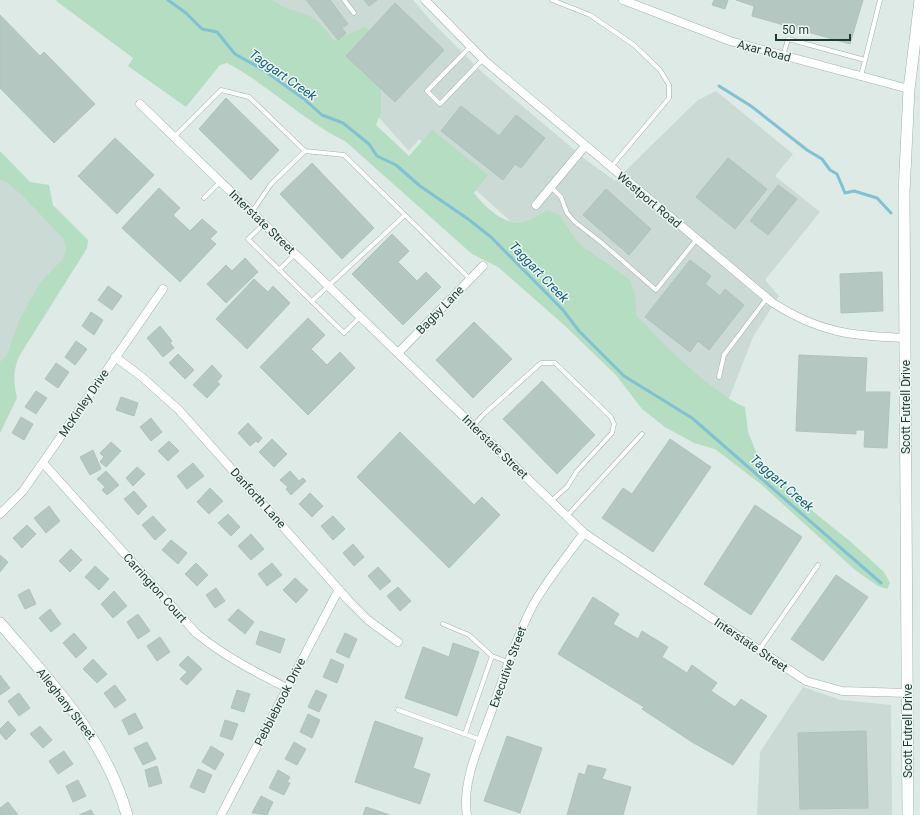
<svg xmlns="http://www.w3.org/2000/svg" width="920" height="815" font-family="Roboto,sans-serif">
<rect width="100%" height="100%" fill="#ddeae5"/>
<path fill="#cbdad4" d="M273 0H413L431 21 483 73 590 163 615 181 698 100 716 91 793 154 775 176 820 212 765 280 779 296 753 337 726 406 528 237 419 139 409 151Z
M0 157 84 253 0 387Z
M803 687 841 700 891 705 892 815H757L760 752Z"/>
<path fill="#b4ddc1" d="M55 0H273C283 9 295 10 307 15 318 19 327 32 334 41L364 27 370 29 346 56 381 89V112L376 125 409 156 432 130 488 175 474 193C484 206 500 221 517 223 526 223 539 215 547 210L559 215 579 244 630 280 635 295 636 315C660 341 685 366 714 388 724 395 734 403 745 407L748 432 759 459 805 505 851 542 884 572 890 583 887 589 878 586 855 570 762 485 715 449 694 443 665 427 642 409 616 375 564 325 498 267 472 254 345 141C302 120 269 85 227 63L220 65 186 107 128 66 133 58Z
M0 151 30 182 49 185 53 205 88 240 87 248 20 354C13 371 13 380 17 398L0 433V362L7 355 19 321 39 284 63 259 66 250 64 239 22 195 7 182 0 179Z"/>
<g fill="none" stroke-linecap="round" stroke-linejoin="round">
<path stroke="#80c1d3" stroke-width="3" d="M168 0 186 13 202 29 217 32 235 54 265 71 304 99 322 115 343 123 369 144 377 156 396 165 420 186 468 219 491 237 563 310 579 331 624 376 692 418 881 583
M719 86 751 106 807 150 822 159 830 170 837 174 845 193 854 191 877 198 891 213"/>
</g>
<path fill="#b5c7c1" stroke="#afc3bc" d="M306 0H330L348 24 342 28 346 33 338 40Z
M364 0H377L369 6Z
M714 0H728L725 9 712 5Z
M736 0H863L850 44 752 16 754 6Z
M395 3 444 50 395 102 346 56Z
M0 15 40 56 44 52 95 104 54 143 0 88Z
M226 98 279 150 251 180 199 129Z
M461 106 499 136 516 115 545 138 521 168 515 164 503 180 441 131Z
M115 138 154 175 117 214 78 176Z
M728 158 767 189 735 229 696 197Z
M312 163 374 228 342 259 280 194Z
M778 185 797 199 768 235 750 221Z
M159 188 180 208 173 215 190 231 202 219 217 232 210 239 216 244 180 282 122 228Z
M606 189 651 229 629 255 583 215Z
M392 234 409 251 398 262 417 281 426 272 441 287 403 325 352 274Z
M245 258 258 272 226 303 207 284 226 265 232 271Z
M690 260 711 276 705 284 720 296 725 289 744 305 709 350 698 341 690 352 645 317Z
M882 272 883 311 841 313 840 274Z
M254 279 268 292 273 286 290 303 247 349 216 319Z
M108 286 122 296 112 310 98 300Z
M91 312 103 320 94 335 82 326Z
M308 318 325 335 311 349 327 365 340 352 355 368 308 415 260 367Z
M474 322 512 359 473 398 436 360Z
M160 326 172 341 170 343 174 348 163 357 147 338Z
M76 341 87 349 75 365 65 357Z
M178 354 194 370 185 379 169 363Z
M799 355 867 358 865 392H890L887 448 864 447 865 430H856V434L796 431Z
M56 363 69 372 58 388 45 379Z
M212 365 222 376 217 382 220 384 207 398 193 385Z
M542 381 595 435 557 474 503 419Z
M36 391 47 398 36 414 25 407Z
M121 397 138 403 134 416 116 410Z
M21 417 33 424 24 440 12 433Z
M151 418 162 432 151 441 140 427Z
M248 423 262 438 258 443 256 441 250 446 238 433Z
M400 432 474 505 482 497 500 515 449 568 357 477Z
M272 439 287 454 274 467 259 452Z
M670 439 711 467 653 552 602 518 623 488 632 494Z
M169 441 179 451 168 461 158 451Z
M111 442 121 451 106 467 100 462 104 457 100 453Z
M93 450 101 469 90 475 80 457Z
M193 463 204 476 187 489 177 476Z
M137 467 145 474 133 486 126 478Z
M106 471 119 485 107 495 102 490 105 487 97 479Z
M290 471 299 481 303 478 306 481 291 495 286 489 288 487 280 480Z
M210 488 223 501 209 514 197 502Z
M134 491 147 506 138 515 124 499Z
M310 493 323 506 312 517 299 504Z
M755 505 802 537 751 615 704 584Z
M49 506 60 521 46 533 34 518Z
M228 514 240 527 231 536 218 523Z
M153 516 166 530 155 540 142 525Z
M333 516 345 529 333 540 321 526Z
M27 525 36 534 22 548 13 538Z
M251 534 264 549 251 560 238 546Z
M171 540 187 553 178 564 162 550Z
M353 544 364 557 354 566 343 553Z
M71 549 82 560 70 572 59 561Z
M0 555 8 562 0 572Z
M196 563 208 575 197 586 185 574Z
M272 563 282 575 267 586 258 574Z
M95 566 109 579 99 590 85 577Z
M378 567 391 581 380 590 368 576Z
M836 575 868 597 823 661 791 639Z
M295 578 308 590 296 603 283 590Z
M398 587 411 601 400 611 387 596Z
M216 588 225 601 215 608 206 595Z
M29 589 36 604 25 609 18 595Z
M114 591 127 606 113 618 101 604Z
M593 597 619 614 613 624 638 639 642 631 668 647 662 657 687 673 692 665 717 683 711 691 735 707 741 699 767 716 733 765 692 742 642 709 644 707 558 654Z
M50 609 61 624 51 632 39 618Z
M238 609 254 622 245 634 228 620Z
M138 614 150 631 138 639 127 622Z
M260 631 285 639 280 653 256 644Z
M74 633 87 648 76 658 63 643Z
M345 633 357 639 349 658 336 652Z
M160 637 170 652 157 661 147 646Z
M453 643 479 652 457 716 405 698 423 647 449 657Z
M188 656 202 669 187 685 180 679 187 672 179 665Z
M93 659 107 674 97 683 83 669Z
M331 659 344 665 337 683 323 677Z
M0 675 10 688 0 695Z
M115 685 126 700 115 708 104 693Z
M237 690 250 694 244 712 231 708Z
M316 690 327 695 319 712 308 707Z
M19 693 30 708 19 716 8 701Z
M135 713 143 728 129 735 122 720Z
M308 714 320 720 312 738 300 732Z
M225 720 238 724 232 740 220 736Z
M8 721 16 730 6 740 0 733V729Z
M375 721 423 738 413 768 430 774 420 804 355 782Z
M40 726 52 740 43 748 30 734Z
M866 731 868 808 800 809 798 733Z
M507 736 542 748 520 813 484 801Z
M147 742 156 759 143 765 134 748Z
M294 742 306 749 297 765 285 759Z
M211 746 224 754 215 770 202 762Z
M64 751 73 764 58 774 49 761Z
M588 765 606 769 602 779 631 787 623 815H567L579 773 585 775Z
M157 766 162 783 149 787 145 770Z
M198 769 212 775 204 793 190 787Z
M278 770 290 777 287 782 290 783 284 795 269 788Z
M78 780 86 796 73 802 66 786Z
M261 796 273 802 267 815 252 813Z
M8 802 18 815H0V808Z
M366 807 390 815H363Z
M91 810 94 815H79Z"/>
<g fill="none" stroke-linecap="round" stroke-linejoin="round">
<defs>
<path id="lane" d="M344 0 354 13
M552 0 590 15 634 45 660 70 669 85V98L611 167
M470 47 427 91 440 104 483 59
M783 56 788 39 865 60
M861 76 880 0
M174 137 221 90 249 97 305 151 344 155 470 279
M551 187 561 197 567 213 575 222 602 243 656 290 697 239
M204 198 220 182
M252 212 271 184 305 151
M264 224 248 239 344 333 360 317
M279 270 295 254
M312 301 405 215
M719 377 724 355 767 298
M473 426 484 414 541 363H555L611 417 614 424 612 433 577 471 567 487 551 501
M567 516 642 434
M443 624 469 635 492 656
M759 650 818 565
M398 710 481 740
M465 734 492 656 508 662"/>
<path id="street" d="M425 0 485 61 773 303C820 333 852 336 906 338
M623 0 730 41 909 89
M140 104 584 533 806 681 842 691 908 693
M536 205 585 146
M398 353 483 266
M115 357 142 377 179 410 349 601 368 620 398 642
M43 463 196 633C224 656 255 672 287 688
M0 514 23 491 163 289
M221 815 339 589
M467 815C461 781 482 739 493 707 505 673 516 638 533 605 547 580 567 556 584 533"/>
<path id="secondary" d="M0 623C51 683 105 737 127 815
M908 815 904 193 909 89 920 0"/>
</defs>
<use href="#lane" stroke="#a0b2ac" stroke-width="5"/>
<use href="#street" stroke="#a0b2ac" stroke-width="9"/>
<use href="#secondary" stroke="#9bb6ae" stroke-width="12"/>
<use href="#lane" stroke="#fff" stroke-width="4"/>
<use href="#street" stroke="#fff" stroke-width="8"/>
<use href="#secondary" stroke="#fff" stroke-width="11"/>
</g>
<g text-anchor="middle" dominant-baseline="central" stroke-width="3" stroke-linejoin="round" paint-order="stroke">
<g font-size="12" fill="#1e3a34" stroke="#edf6f2">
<text transform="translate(764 51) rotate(15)">Axar Road</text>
<text transform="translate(649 200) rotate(40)">Westport Road</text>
<text transform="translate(262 222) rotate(44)">Interstate Street</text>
<text transform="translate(440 310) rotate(-46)">Bagby Lane</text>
<text transform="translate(84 403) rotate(-56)">McKinley Drive</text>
<text transform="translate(906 407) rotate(-90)">Scott Futrell Drive</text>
<text transform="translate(495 447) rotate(44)">Interstate Street</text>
<text transform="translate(258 498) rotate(48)">Danforth Lane</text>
<text transform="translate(155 588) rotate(48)">Carrington Court</text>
<text transform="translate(751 645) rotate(34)">Interstate Street</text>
<text transform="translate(508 667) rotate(-70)">Executive Street</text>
<text transform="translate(280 702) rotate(-63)">Pebblebrook Drive</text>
<text transform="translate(66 704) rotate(52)">Alleghany Street</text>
<text transform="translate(908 731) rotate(-90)">Scott Futrell Drive</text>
</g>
<g font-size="13" font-style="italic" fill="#166178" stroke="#edf6f2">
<text transform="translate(283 75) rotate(35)">Taggart Creek</text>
<text transform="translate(539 272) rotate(46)">Taggart Creek</text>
<text transform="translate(782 483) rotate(41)">Taggart Creek</text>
</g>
</g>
<path d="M776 34v6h74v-6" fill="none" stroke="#1e3a34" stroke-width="2"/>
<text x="782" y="34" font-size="12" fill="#1e3a34" stroke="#edf6f2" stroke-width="3" paint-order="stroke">50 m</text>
</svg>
